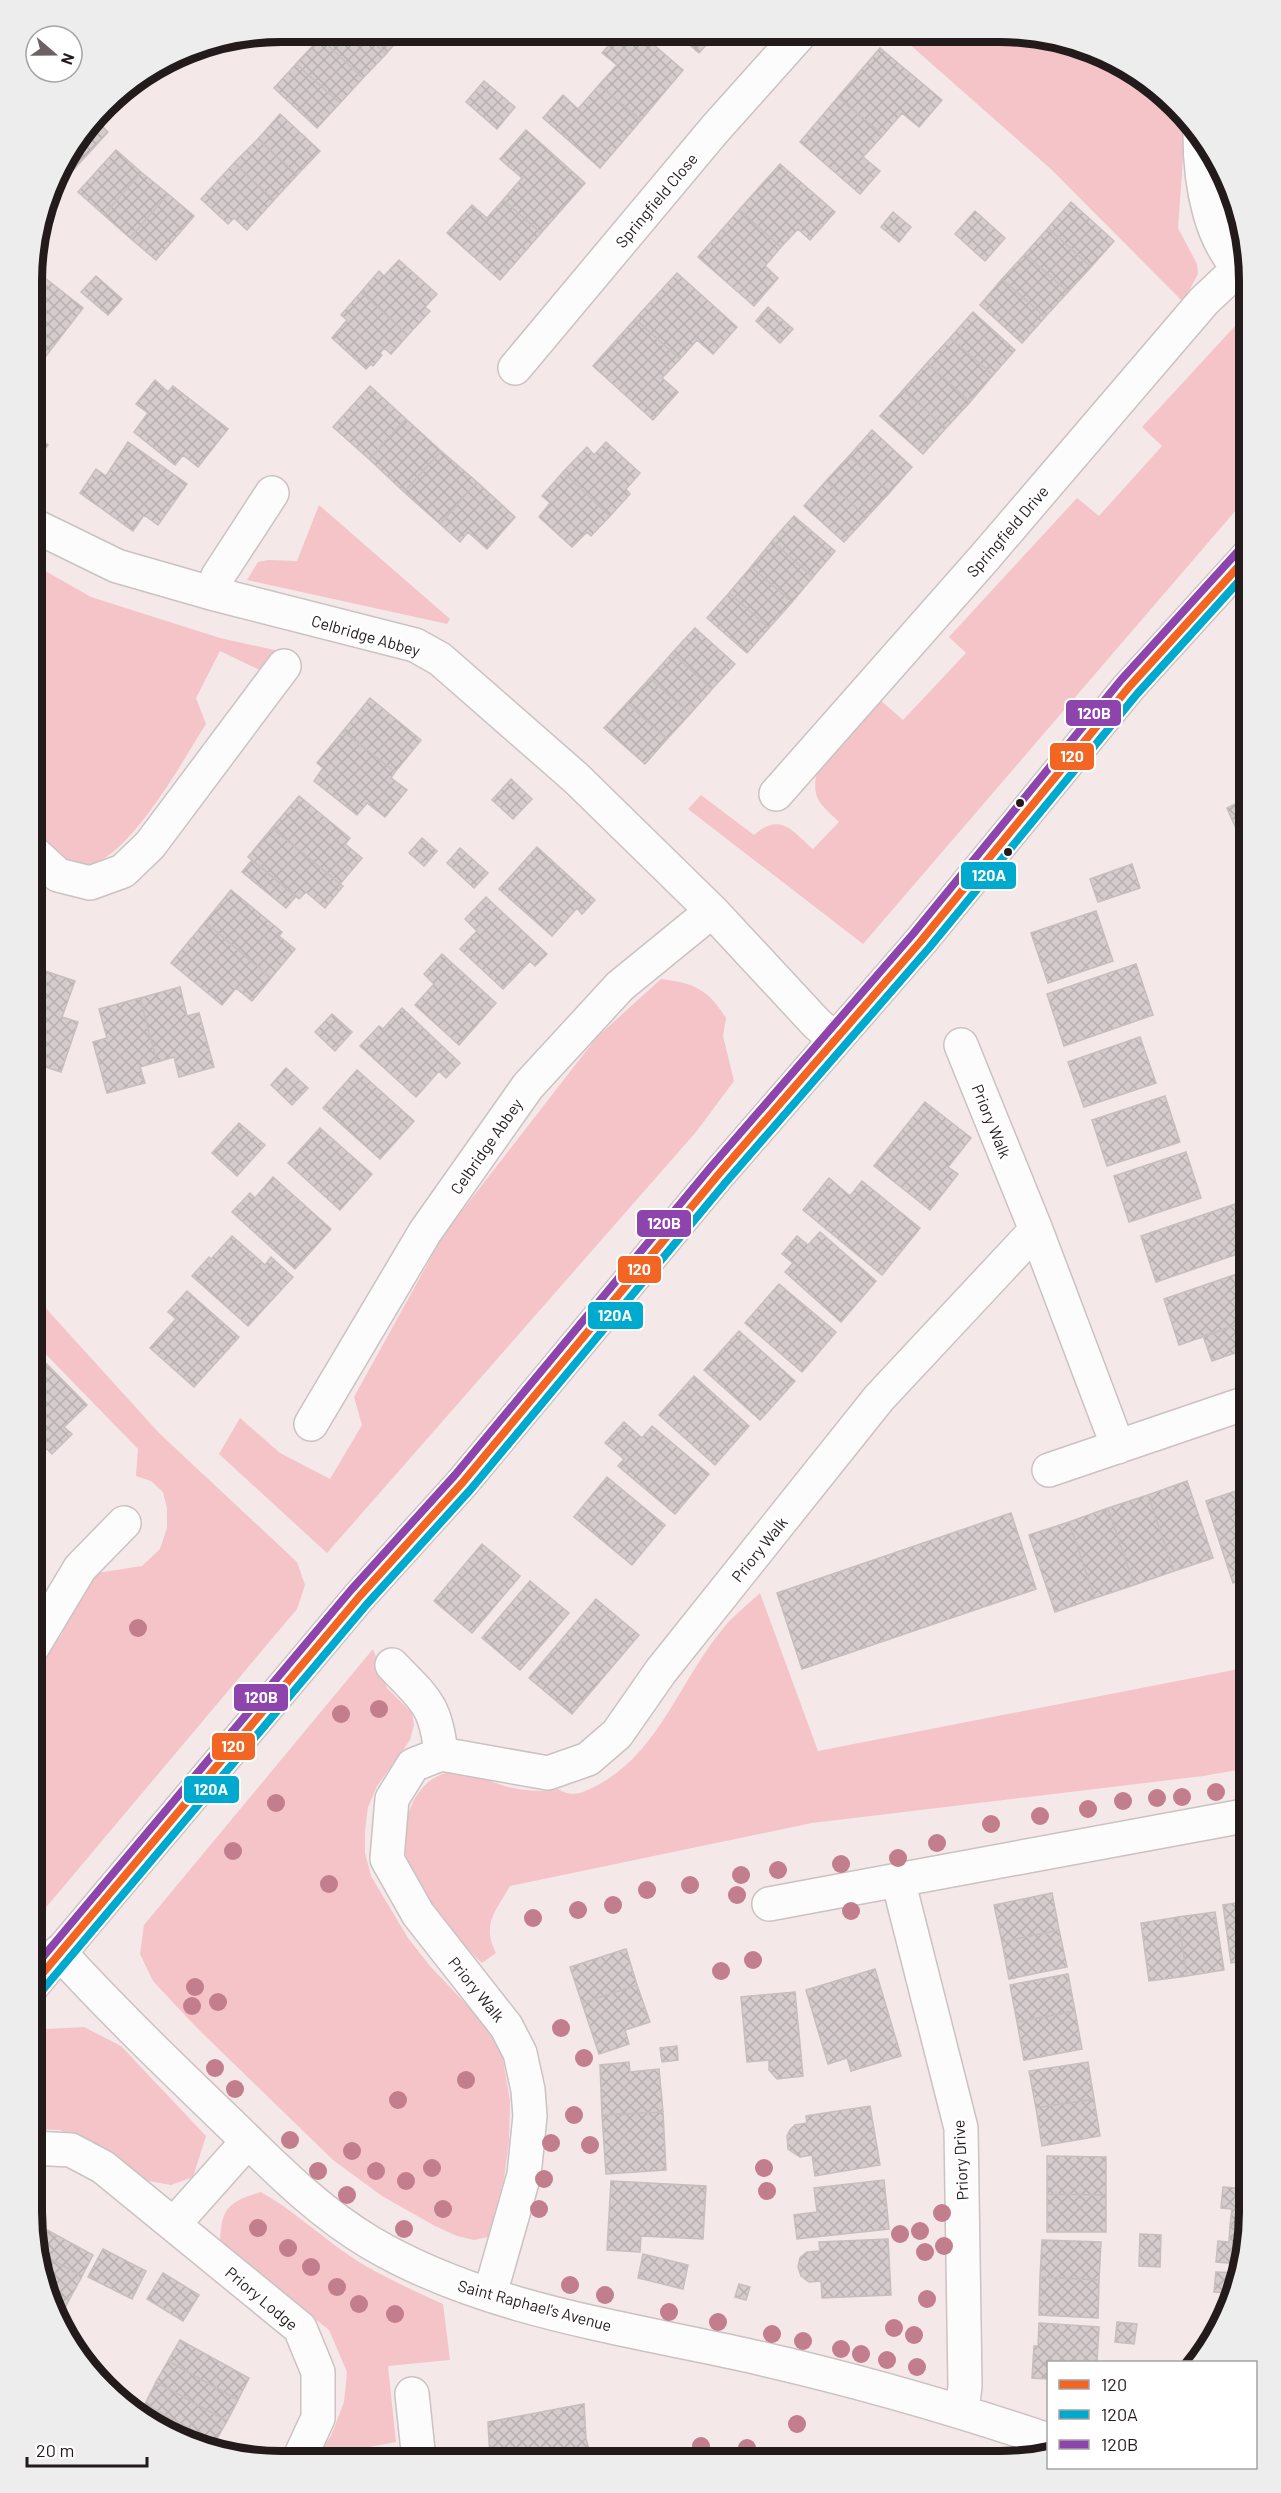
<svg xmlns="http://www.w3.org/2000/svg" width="1281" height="2493" font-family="Barlow,sans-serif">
<defs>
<pattern id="building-cross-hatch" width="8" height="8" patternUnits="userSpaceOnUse" patternTransform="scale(1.5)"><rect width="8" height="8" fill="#d6cccd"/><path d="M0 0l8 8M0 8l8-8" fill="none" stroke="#b7afaf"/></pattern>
</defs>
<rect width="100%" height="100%" fill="#f4e8e9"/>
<path fill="#f4c4c8" d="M899 35 1048 36 1110 57 1164 93 1186 118 1178 228 1197 264 1198 274 1183 302 1052 170Z
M1249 325V495L863 944 688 809 701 795 754 835C781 811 793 832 813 849L839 822C820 803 811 799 817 771L880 700 903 720 966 653 949 637 1077 498 1099 516 1162 446 1142 427 1235 326Z
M319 505 450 619 447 624 247 580 258 562 269 560 297 561Z
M33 564 91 597 220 638 279 651 272 676 220 651 196 698 206 724C184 758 124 870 80 866 62 864 47 848 33 837Z
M661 979C694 983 708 989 726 1018L723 1036 734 1081 696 1132 327 1553 219 1454 240 1418 280 1453 330 1479 362 1425 354 1397 444 1234 597 1037Z
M32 1293 159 1433 297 1562 305 1585 297 1609 32 1924V1678L62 1634 77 1595 97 1573 142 1566 160 1549 167 1528V1508L163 1492 151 1481 136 1476 138 1449 32 1340Z
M760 1593 818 1751 1249 1667V1768L1203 1776 812 1823 510 1886C496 1911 481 1924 496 1953L482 1963C450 1933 405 1883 403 1837 402 1824 408 1814 413 1802 419 1789 432 1776 446 1773 470 1769 486 1781 508 1787 525 1791 541 1792 558 1789 570 1797 580 1794 592 1788 657 1757 678 1684 721 1631 732 1617 747 1605 760 1593Z
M373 1649 387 1688 412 1713 414 1725 410 1740 377 1786 368 1807 365 1830V1853L371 1876 408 1938 430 1966 480 2019 502 2054 510 2101 509 2141 504 2179 488 2237 474 2240 457 2236 435 2226 382 2196 333 2160 196 2027 153 1981 140 1954 144 1925Z
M84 2027 121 2046 206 2136 193 2177 171 2185 143 2180 90 2144 60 2130 32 2129V2045L46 2029Z
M261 2192C291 2209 316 2232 344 2252 374 2273 410 2289 443 2304L450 2360 388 2366 396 2442 364 2448 365 2460H314L331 2436 344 2402 347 2372 329 2330 220 2244C221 2209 227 2202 261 2192Z"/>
<path fill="url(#building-cross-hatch)" stroke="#c7bebe" stroke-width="1.5" d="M326 32H362L386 54 363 78 320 38Z
M362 32H405L386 54Z
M619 34H641L683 70 641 120 599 85 617 65 602 53Z
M677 34H716L699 53Z
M320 38 363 78 340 103 296 64Z
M880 48 942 100 919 127 902 113 883 135 838 97Z
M296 64 340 103 317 128 274 88Z
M484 81 515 107 497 129 466 102Z
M599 85 641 120 600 168 543 118 563 95 578 109Z
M838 97 883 135 863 157 880 171 860 194 800 142Z
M280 114 320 151 297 175 258 139Z
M96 120 108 132 66 178 58 170Z
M526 130 585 183 541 233 503 200 522 178 500 159Z
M258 139 297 175 274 200 234 163Z
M116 150 141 172 104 215 78 192Z
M234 163 274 200 247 230 234 218 228 224 201 199Z
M780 164 835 212 810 240 798 229 781 247 739 210Z
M141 172 168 194 130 238 104 215Z
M168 194 194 216 156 260 130 238Z
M503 200 541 233 500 280 447 233 472 205 487 218Z
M1071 202 1114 241 1091 267 1048 228Z
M739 210 781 247 765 266 778 278 754 306 698 257Z
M975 211 1005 238 985 261 955 234Z
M893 212 911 227 899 242 881 227Z
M1048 228 1091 267 1068 292 1025 254Z
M1025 254 1068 292 1045 317 1002 279Z
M399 260 437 294 425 307 430 311 408 335 361 292 379 271 384 276Z
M36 271 83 308 46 356 33 346 34 274Z
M677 273 737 327 713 354 697 340 680 359 635 319Z
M96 276 122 299 108 315 81 292Z
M1002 279 1045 317 1022 343 980 305Z
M361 292 408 335 391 354 384 348 380 353 382 355 373 366 371 364 366 369 332 338 347 320 341 315Z
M768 307 793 329 780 343 756 321Z
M973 312 1015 350 993 375 950 338Z
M635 319 680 359 662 378 678 392 653 420 593 366Z
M950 338 993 375 970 402 927 363Z
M33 349 43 356 33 368Z
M927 363 970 402 946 428 903 390Z
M155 380 168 392 173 386 228 429 198 467 183 455 175 465 134 432 148 413 136 404Z
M370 386 406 419 369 459 333 427Z
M903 390 946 428 923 454 880 416Z
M406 419 441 451 404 492 369 459Z
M872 430 912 467 890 492 849 456Z
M33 434 48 445 33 465Z
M128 442 187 484 158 525 144 515 133 531 80 493 96 469 106 476Z
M606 442 640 473 626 489 630 494 610 516 563 472 587 447 594 455Z
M441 451 477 482 440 524 404 492Z
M849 456 890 492 867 517 826 481Z
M563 472 610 516 591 536 587 532 572 547 539 517 550 503 542 496Z
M826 481 867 517 844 542 804 506Z
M477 482 515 517 487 549 468 532 460 542 440 524Z
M794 516 835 551 813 577 772 541Z
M772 541 813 577 792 602 751 567Z
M751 567 792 602 769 628 729 593Z
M729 593 769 628 747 653 707 618Z
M695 628 735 664 712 689 672 653Z
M672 653 712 689 690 714 650 678Z
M650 678 690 714 667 739 627 703Z
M370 698 421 740 395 772 343 731Z
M627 703 667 739 645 764 604 728Z
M343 731 395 772 391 778 407 790 385 817 367 803 357 815 314 781 323 768 317 763Z
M511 779 532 799 513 819 492 800Z
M299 796 350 838 345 844 362 858 340 884 272 828Z
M1249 797V858L1227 808Z
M272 828 343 886 325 908 306 892 299 899 248 857Z
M422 838 437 851 424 866 409 853Z
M537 847 595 900 582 914 577 908 552 936 499 889Z
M460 848 488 873 474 888 447 863Z
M252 860 296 896 286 908 242 872Z
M1132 864 1140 888 1098 902 1090 879Z
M231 890 282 932 279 936 295 949 271 978 205 922Z
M486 897 547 954 535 966 530 961 503 989 460 949 477 931 465 919Z
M1096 911 1113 961 1048 983 1031 933Z
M205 922 271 978 252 1001 236 988 222 1005 171 963Z
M442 954 496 1003 459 1045 415 1005 434 984 424 974Z
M1136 964 1153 1015 1064 1046 1047 994Z
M36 968 75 981 62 1017 78 1022 61 1072 33 1063V979Z
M180 987 187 1016 199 1013 214 1067 179 1077 174 1057 157 1062 140 998Z
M140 998 157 1062 140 1067 145 1083 107 1093 93 1042 107 1038 99 1009Z
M402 1008 460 1063 446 1078 439 1071 416 1097 360 1046 379 1026 383 1029Z
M332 1014 352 1032 335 1051 315 1032Z
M1140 1037 1156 1083 1084 1107 1068 1062Z
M286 1068 308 1088 292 1105 271 1085Z
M357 1070 414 1121 380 1159 323 1108Z
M1165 1096 1180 1142 1107 1166 1092 1120Z
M925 1102 971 1138 948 1167 958 1174 930 1210 874 1166Z
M239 1123 265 1145 237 1176 212 1153Z
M320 1128 372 1174 340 1210 288 1163Z
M1186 1152 1201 1198 1129 1222 1114 1176Z
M273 1177 331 1229 295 1269 232 1212 250 1193 255 1198Z
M829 1178 850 1196 862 1181 920 1228 882 1275 803 1210Z
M1241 1202 1249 1227V1250L1156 1282 1141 1236Z
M820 1232 876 1281 841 1322 785 1272 793 1263 782 1254 797 1236 808 1245Z
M232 1236 265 1265 271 1257 293 1277 248 1326 192 1276 209 1257 211 1259Z
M1237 1274 1240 1284 1249 1281V1321L1179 1345 1164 1299Z
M779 1284 836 1332 802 1372 745 1323Z
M187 1291 239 1337 194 1387 150 1348 176 1319 168 1312Z
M1242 1323 1249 1348 1212 1361 1203 1336Z
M739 1331 795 1381 760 1420 704 1370Z
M37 1354 87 1405 64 1427 72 1434 52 1454 32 1435V1358Z
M694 1376 749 1426 715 1465 659 1415Z
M624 1422 642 1438 652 1426 709 1474 675 1514 618 1466 624 1459 605 1443Z
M607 1477 665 1525 632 1565 574 1517Z
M1187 1481 1213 1558 1174 1571 1148 1495Z
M1245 1488 1249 1500V1577L1233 1583 1206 1501Z
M1148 1495 1174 1571 1134 1585 1108 1508Z
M1108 1508 1134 1585 1095 1598 1069 1522Z
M1011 1513 1036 1589 802 1669 777 1593Z
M1069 1522 1095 1598 1055 1612 1029 1535Z
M482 1544 520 1576 472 1633 434 1601Z
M530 1581 569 1613 520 1670 482 1638Z
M596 1599 639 1635 572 1714 529 1678Z
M1052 1893 1059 1930 1002 1942 994 1905Z
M1249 1901V1960L1231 1963 1223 1905Z
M1215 1912 1224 1970 1187 1976 1178 1917Z
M1178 1917 1187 1976 1149 1981 1141 1923Z
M1059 1930 1067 1967 1009 1979 1002 1942Z
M626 1949 637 1985 582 2003 570 1967Z
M875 1969 901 2056 851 2071 847 2058 828 2064 806 1990Z
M1068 1974 1075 2011 1017 2022 1010 1985Z
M637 1985 650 2022 625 2030 629 2044 599 2054 582 2003Z
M795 1992 803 2076 777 2079 769 2070V2060L747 2062 741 1997Z
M1075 2011 1082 2049 1024 2060 1017 2022Z
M677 2046 678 2060 662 2062 660 2048Z
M629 2062 630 2072 659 2069 663 2112 602 2115 600 2065Z
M1088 2062 1094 2099 1036 2108 1029 2071Z
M1094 2099 1100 2136 1042 2146 1036 2108Z
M870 2106 880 2165 815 2176 812 2155 800 2157 788 2149 787 2136 790 2130 795 2125 807 2123 806 2116Z
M663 2112 666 2170 606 2174 602 2115Z
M1047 2156 1106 2157V2195L1047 2194Z
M884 2180 889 2229 797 2239 794 2215 817 2212 814 2188Z
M611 2181 706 2186 703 2239 641 2236 640 2252 607 2250Z
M1223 2187 1249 2189V2227L1230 2225 1232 2209 1221 2208Z
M1047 2194 1106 2195V2232H1047Z
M38 2225 93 2255 82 2276 38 2252 35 2231Z
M1230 2225 1249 2227 1241 2264 1216 2262 1218 2241 1229 2242Z
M1140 2234 1161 2235 1160 2267 1139 2266Z
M888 2239 891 2295 822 2298 821 2281 809 2282 801 2276 798 2267 800 2258 807 2252 820 2251 819 2242Z
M1042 2240 1101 2242 1099 2280 1040 2277Z
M103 2249 146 2271 132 2299 88 2277Z
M38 2252 82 2276 69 2300 44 2287Z
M643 2254 688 2265 683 2289 638 2278Z
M1216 2272 1238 2273 1229 2310H1225L1226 2293 1214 2292Z
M163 2273 199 2295 183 2321 147 2299Z
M1040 2277 1099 2280 1098 2318 1039 2315Z
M739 2284 750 2287 746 2300 735 2297Z
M44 2287 69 2300 59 2319 45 2292Z
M1117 2322 1137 2324 1134 2344 1115 2342Z
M1039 2323 1099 2327 1097 2362H1048V2379L1032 2378 1034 2346H1038Z
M1210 2323 1221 2324 1209 2344Z
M180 2340 249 2378 238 2400 168 2361Z
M168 2361 238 2400 227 2421 156 2382Z
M156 2382 227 2421 215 2442 145 2404Z
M145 2404 215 2442 211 2449 185 2442 139 2414Z
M584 2404 586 2439 592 2460H479L490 2458 488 2422Z"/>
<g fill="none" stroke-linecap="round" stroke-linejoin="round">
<defs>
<path id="minor" d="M1200 134C1200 181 1209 247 1249 277
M515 368 715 129 799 35
M33 525 117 566 211 593 415 645 440 659 576 778 712 911 817 1024 835 1039
M211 593 218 576 272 493
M776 794 985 557 1204 301 1238 269
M33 852 58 875 90 883 123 871 150 845 284 666
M1036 1230 1118 1447
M311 1424 425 1232 528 1086 620 986 712 911
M1049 1470 1249 1402
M32 1648 80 1568 124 1523
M392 1665C425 1699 436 1705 441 1754
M898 1880 1249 1815
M769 1904 898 1880 961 2128 965 2386 962 2411
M59 1952C112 2010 168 2064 224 2118 271 2163 315 2210 371 2243 481 2308 618 2327 741 2354 845 2377 947 2406 1048 2440
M32 2148 71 2150 103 2167 300 2328 318 2372V2418L299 2459
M174 2224 248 2141
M490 2294 524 2175 530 2116 528 2090 520 2053 506 2026 418 1914 387 1859 392 1799 413 1765 441 1754 548 1773 588 1759 617 1734 661 1671 879 1398 1036 1230 961 1045
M412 2394 419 2460"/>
<path id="secondary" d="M32 1986 359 1597 463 1482 718 1175 921 941 1129 687 1249 555"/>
</defs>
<use href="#minor" stroke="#cbc2c2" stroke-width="36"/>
<use href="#secondary" stroke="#cbc2c2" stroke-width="36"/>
<use href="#minor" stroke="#fdfcfc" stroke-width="33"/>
<use href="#secondary" stroke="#fdfcfc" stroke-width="33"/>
<defs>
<path id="bus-1" d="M32 1986 359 1597 463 1482 718 1175 921 941 1129 687 1249 555"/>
<path id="bus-2" d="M40 1993 367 1604 471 1489 726 1182 929 948 1137 694 1249 570"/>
<path id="bus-3" d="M32 1970 351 1590 455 1475 710 1168 913 934 1121 680 1241 548"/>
</defs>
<use href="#bus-1" stroke="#fff" stroke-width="12"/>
<use href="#bus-2" stroke="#fff" stroke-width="12"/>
<use href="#bus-3" stroke="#fff" stroke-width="12"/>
<use href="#bus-1" stroke="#f26522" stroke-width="8"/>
<use href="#bus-2" stroke="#00a9ce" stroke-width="8"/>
<use href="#bus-3" stroke="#8e44ad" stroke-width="8"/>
</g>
<g fill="#c27e8c">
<circle cx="138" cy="1628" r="9"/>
<circle cx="379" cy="1709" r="9"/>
<circle cx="341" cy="1714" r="9"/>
<circle cx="1216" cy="1792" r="9"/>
<circle cx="1182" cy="1797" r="9"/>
<circle cx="1157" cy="1798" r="9"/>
<circle cx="1123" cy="1801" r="9"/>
<circle cx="276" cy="1803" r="9"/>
<circle cx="1088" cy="1809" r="9"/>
<circle cx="1040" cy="1816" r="9"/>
<circle cx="991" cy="1824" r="9"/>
<circle cx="937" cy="1843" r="9"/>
<circle cx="233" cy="1851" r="9"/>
<circle cx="898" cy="1858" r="9"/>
<circle cx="841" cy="1864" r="9"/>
<circle cx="778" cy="1870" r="9"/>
<circle cx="741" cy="1875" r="9"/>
<circle cx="329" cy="1884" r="9"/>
<circle cx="690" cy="1885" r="9"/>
<circle cx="647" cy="1890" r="9"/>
<circle cx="737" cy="1895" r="9"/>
<circle cx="613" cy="1905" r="9"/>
<circle cx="578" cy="1910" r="9"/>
<circle cx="851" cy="1911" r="9"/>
<circle cx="533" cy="1918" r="9"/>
<circle cx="753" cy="1960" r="9"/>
<circle cx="721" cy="1971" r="9"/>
<circle cx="195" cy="1987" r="9"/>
<circle cx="218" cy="2002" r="9"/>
<circle cx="192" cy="2006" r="9"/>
<circle cx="561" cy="2028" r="9"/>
<circle cx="584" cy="2058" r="9"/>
<circle cx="215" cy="2068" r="9"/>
<circle cx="466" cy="2080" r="9"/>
<circle cx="235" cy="2089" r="9"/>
<circle cx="398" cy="2100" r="9"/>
<circle cx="574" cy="2115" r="9"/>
<circle cx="290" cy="2140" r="9"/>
<circle cx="551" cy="2143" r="9"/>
<circle cx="590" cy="2145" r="9"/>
<circle cx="352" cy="2151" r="9"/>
<circle cx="432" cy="2168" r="9"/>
<circle cx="764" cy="2168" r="9"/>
<circle cx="318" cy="2171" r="9"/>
<circle cx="376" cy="2171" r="9"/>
<circle cx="544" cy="2179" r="9"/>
<circle cx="406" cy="2181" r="9"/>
<circle cx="767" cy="2191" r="9"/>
<circle cx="347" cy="2195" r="9"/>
<circle cx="443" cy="2209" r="9"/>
<circle cx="539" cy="2209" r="9"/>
<circle cx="942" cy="2213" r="9"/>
<circle cx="258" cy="2228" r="9"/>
<circle cx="404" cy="2229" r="9"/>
<circle cx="920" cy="2231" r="9"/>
<circle cx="900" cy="2234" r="9"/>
<circle cx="944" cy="2246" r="9"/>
<circle cx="288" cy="2248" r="9"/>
<circle cx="925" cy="2252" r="9"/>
<circle cx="311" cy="2267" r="9"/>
<circle cx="570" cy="2285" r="9"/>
<circle cx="337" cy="2287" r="9"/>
<circle cx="605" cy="2295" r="9"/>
<circle cx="927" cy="2299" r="9"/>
<circle cx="359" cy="2304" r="9"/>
<circle cx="669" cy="2312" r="9"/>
<circle cx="395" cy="2314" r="9"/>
<circle cx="718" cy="2322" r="9"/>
<circle cx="894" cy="2328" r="9"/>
<circle cx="772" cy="2334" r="9"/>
<circle cx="914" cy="2335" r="9"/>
<circle cx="803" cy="2341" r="9"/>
<circle cx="841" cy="2349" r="9"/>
<circle cx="861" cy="2354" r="9"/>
<circle cx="887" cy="2360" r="9"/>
<circle cx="917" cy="2367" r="9"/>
<circle cx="797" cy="2424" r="9"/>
<circle cx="701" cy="2446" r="9"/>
<circle cx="747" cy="2448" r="9"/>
</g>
<g fill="#221a1b" stroke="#fff" stroke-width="2">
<circle cx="1020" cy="803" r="5"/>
<circle cx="1008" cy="852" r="5"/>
</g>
<g text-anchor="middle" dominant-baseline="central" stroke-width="5" stroke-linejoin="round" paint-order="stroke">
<g font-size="16" fill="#221a1b" stroke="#fff">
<text transform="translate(656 200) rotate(-50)">Springfield Close</text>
<text transform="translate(1007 531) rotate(-49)">Springfield Drive</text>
<text transform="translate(366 635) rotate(16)">Celbridge Abbey</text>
<text transform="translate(992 1121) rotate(68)">Priory Walk</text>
<text transform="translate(486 1146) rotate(-55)">Celbridge Abbey</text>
<text transform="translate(759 1549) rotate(-51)">Priory Walk</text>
<text transform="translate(477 1989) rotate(51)">Priory Walk</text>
<text transform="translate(960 2160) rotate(-93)">Priory Drive</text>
<text transform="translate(262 2298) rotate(40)">Priory Lodge</text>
<text transform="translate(535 2305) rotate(15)">Saint Raphael's Avenue</text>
</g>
</g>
<path d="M0 0H1281V2493H0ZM281 42H1000A239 239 0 0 1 1239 281V2212A239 239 0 0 1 1000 2451H281A239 239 0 0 1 42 2212V281A239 239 0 0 1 281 42Z" fill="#ededed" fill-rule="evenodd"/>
<path fill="none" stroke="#221a1b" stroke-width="8" d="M281 42H1000A239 239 0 0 1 1239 281V2212A239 239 0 0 1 1000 2451H281A239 239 0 0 1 42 2212V281A239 239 0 0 1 281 42Z"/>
<g stroke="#fff" stroke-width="2">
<rect x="1065" y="699" width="57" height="28" rx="6" fill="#8e44ad"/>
<rect x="1049" y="742" width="46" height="29" rx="6" fill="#f26522"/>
<rect x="960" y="861" width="57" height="29" rx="6" fill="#00a9ce"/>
<rect x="636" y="1209" width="56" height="29" rx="6" fill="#8e44ad"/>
<rect x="617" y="1255" width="45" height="29" rx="6" fill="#f26522"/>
<rect x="587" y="1301" width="57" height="29" rx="6" fill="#00a9ce"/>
<rect x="233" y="1683" width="56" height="29" rx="6" fill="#8e44ad"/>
<rect x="211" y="1732" width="45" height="29" rx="6" fill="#f26522"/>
<rect x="183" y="1775" width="57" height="29" rx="6" fill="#00a9ce"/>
</g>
<g font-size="16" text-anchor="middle" font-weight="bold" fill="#fff">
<text x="1094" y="719">120B</text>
<text x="1072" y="762">120</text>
<text x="989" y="881">120A</text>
<text x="664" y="1229">120B</text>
<text x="639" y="1275">120</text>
<text x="615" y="1321">120A</text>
<text x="261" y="1703">120B</text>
<text x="233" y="1752">120</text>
<text x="211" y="1795">120A</text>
</g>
<rect x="1047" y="2361" width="210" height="108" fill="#ffffff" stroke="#a7a3a4" stroke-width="1.5"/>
<rect x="1059" y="2380" width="30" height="9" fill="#f26522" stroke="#a7a3a4" stroke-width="1.5"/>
<text x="1101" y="2391" font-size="18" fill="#221a1b">120</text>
<rect x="1059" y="2410" width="30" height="9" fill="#00a9ce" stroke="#a7a3a4" stroke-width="1.5"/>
<text x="1101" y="2421" font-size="18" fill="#221a1b">120A</text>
<rect x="1059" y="2440" width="30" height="9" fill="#8e44ad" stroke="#a7a3a4" stroke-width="1.5"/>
<text x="1101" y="2451" font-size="18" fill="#221a1b">120B</text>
<g transform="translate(54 54) rotate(110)"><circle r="28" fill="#ffffff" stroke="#a7a3a4" stroke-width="1.5"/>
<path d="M0-4.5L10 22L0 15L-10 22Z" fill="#6c6263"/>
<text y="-9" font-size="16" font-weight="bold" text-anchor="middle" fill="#221a1b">N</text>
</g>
<path d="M27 2457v9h120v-9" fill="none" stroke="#221a1b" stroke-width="3"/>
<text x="36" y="2457" font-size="18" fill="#221a1b" stroke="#ffffff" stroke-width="4.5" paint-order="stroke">20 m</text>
</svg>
